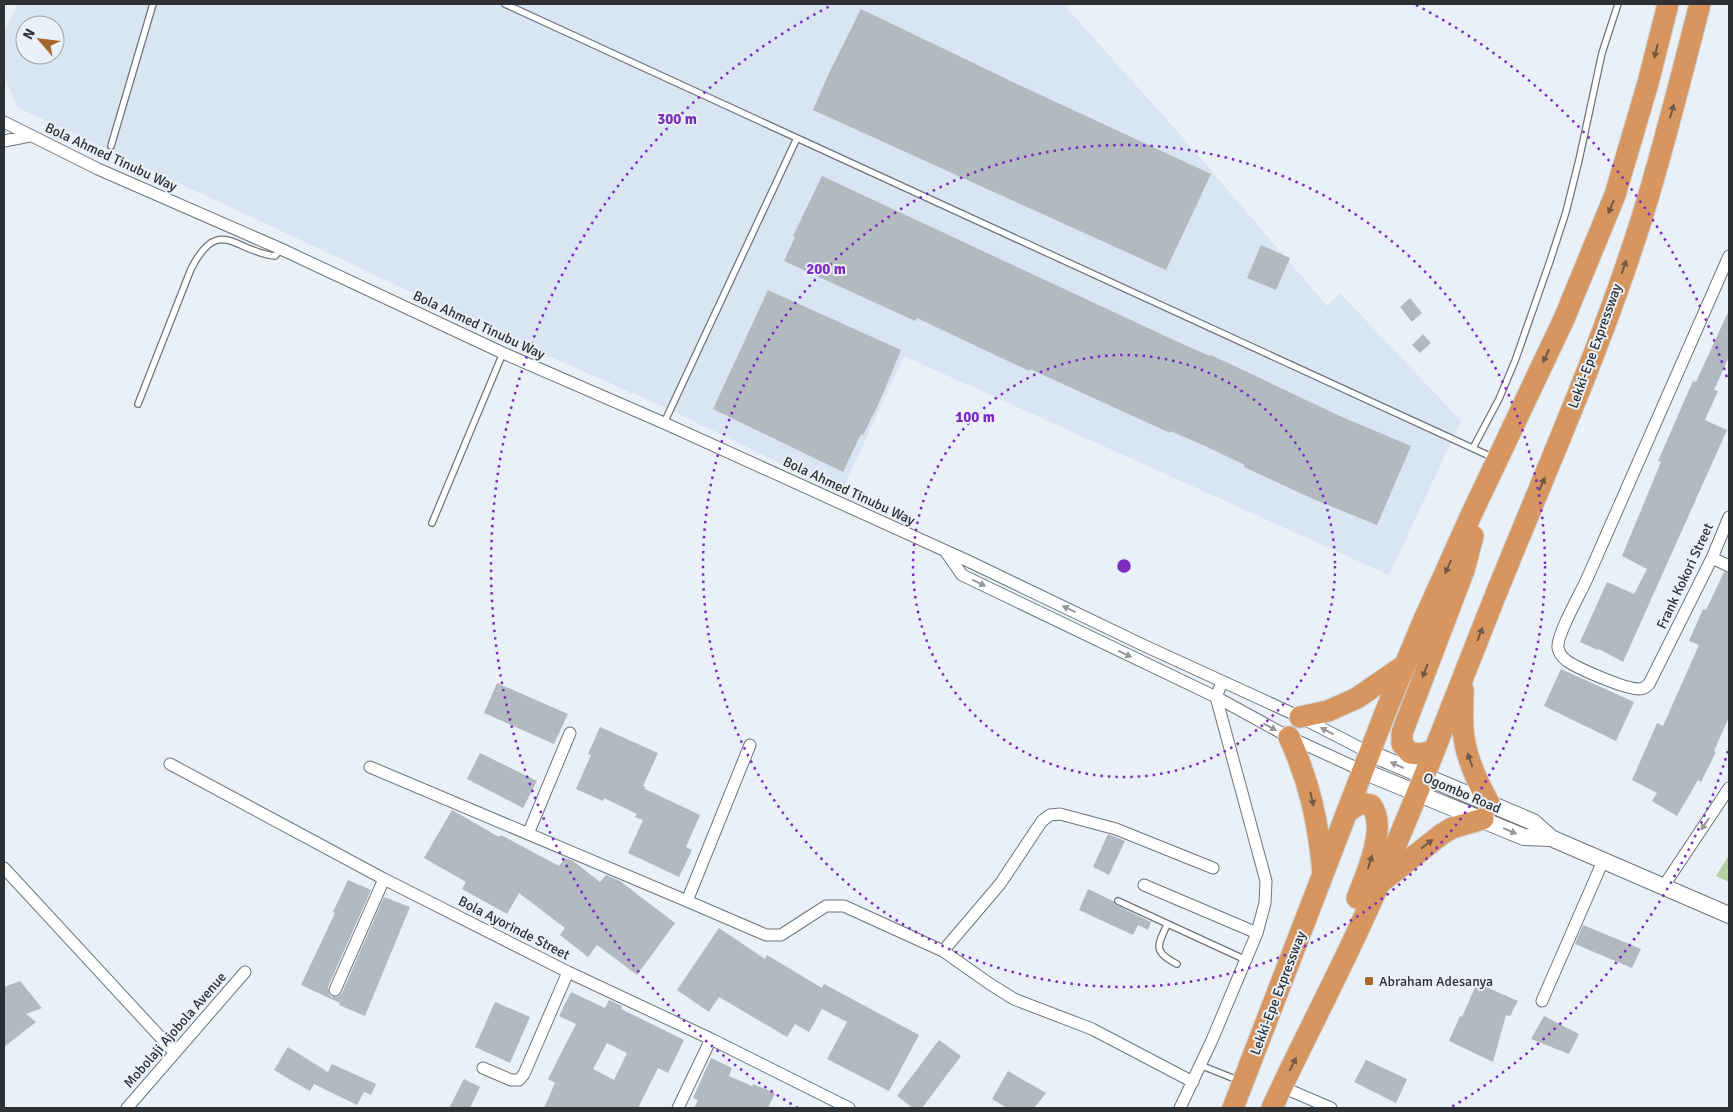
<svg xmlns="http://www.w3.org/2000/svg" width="1733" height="1112" font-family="Signika,sans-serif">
<rect width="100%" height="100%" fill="#e9f0f7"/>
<path fill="#d9e5f2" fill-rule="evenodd" d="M17 4H1063L1177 131 1327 306 1340 293 1461 421 1389 575 904 356 841 493 671 410 526 346 17 107 4 74V33ZM25 25H55V55H25Z"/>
<path fill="#b8d0a1" d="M1729 855V882L1716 876Z"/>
<path fill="#b2b9bf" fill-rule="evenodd" d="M861 9 1017 84 1211 174 1166 270 813 110 829 73Z
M822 176 1178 342 1210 356 1211 355 1342 417 1411 446 1377 525 1313 499 1244 467 1245 465 1203 445 1170 431V433L1030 369 1029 371 917 318 915 321 784 261 795 237 793 236Z
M1261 245 1290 258 1276 290 1247 278Z
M768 290 901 350 879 403 863 435 861 434 843 472 713 409Z
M1410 298 1422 313 1412 322 1400 307Z
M1729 310V357L1714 390 1718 391 1705 420 1727 430 1623 662 1599 649 1598 650 1580 642 1607 582 1634 594 1647 569 1622 556 1661 462 1658 461 1693 381 1696 382Z
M1423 334 1431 343 1420 353 1412 345Z
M1724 572 1729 573V717L1714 751 1716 752 1701 782 1698 780 1677 816 1652 801 1657 793 1632 780 1657 723 1663 726 1699 645 1689 641 1703 609 1706 610Z
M1561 669 1634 702 1616 741 1544 706Z
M497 683 568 714 554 744 484 713Z
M600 727 658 753 643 786 645 787V789L700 815 686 847 692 850 679 877 628 853 643 820 635 817 637 814 604 798 603 801 576 789 591 755 588 754Z
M480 753 537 781 523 808 467 779Z
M452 810 499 837 501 835 559 866 565 858 573 861 600 882 606 875 620 881 675 923 637 975 597 945 588 957 560 935 565 928 519 893 507 914 462 889 466 882 424 858Z
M1108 834 1125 841 1109 875 1093 867Z
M348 880 371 890 328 987 329 994 332 997 339 996 342 993 384 897 410 907 365 1016 339 1005 340 1003 301 985 335 913 333 912Z
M1088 889 1113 901 1116 905 1151 922 1148 930 1138 925 1133 935 1079 910Z
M1583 925 1641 949 1632 968 1575 944Z
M719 928 765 959 767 955 822 988 824 984 919 1035 889 1091 827 1059 847 1022 822 1009 809 1032 795 1024 787 1037 719 997 709 1012 677 990Z
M20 981 42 1008 26 1014 36 1022 4 1047V987Z
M1477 983 1518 1001 1510 1016 1506 1015 1493 1062 1449 1041 1460 1016 1462 1017Z
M571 992 605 1008 609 1000 622 1006 621 1009 684 1040 668 1073 658 1068 638 1108H544L555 1083 548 1079 576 1024 559 1016ZM607 1043 627 1053 614 1080 593 1069Z
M495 1002 530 1017 510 1063 475 1047Z
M1544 1016 1579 1034 1569 1054 1531 1039Z
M939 1040 961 1056 922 1108H913L897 1096Z
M288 1047 328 1072 332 1064 376 1084 371 1095 364 1092 357 1105 314 1084 310 1091 289 1079 274 1070Z
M711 1058 732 1068 729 1076 752 1086 753 1084 775 1093 768 1108H694L698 1100 693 1098Z
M1366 1060 1407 1079 1396 1103 1354 1082Z
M1008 1071 1046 1093 1034 1108H1007L992 1099Z
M464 1079 480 1087 470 1108H449Z"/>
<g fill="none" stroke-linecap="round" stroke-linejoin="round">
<defs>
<path id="lane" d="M505 4 1494 458
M111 146 153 4
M138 404 191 269C219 214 235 252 275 256L281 249
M664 423 797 138
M1473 448 1499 399 1515 361 1550 261 1566 212 1579 160 1602 53 1618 4
M432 523 503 353
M1118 901 1246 960
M1167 925C1157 946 1153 952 1177 964
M1200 1065 1240 1081"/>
<path id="street" d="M4 122 98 169 281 249 503 353 664 423 968 561 1145 646 1300 717 1370 753
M4 141 30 136
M1729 256 1586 581C1580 594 1556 636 1558 648 1559 653 1563 658 1567 661 1579 669 1625 689 1639 689 1644 689 1646 687 1649 684L1712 558 1729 517
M946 552 962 575 1216 697 1289 737 1363 771
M1712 558 1729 566
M170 764 384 879 568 972 711 1039 849 1108
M370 767 687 901 766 935H781L826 906H844L943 951 990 984 1014 999 1092 1029 1193 1082
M528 834 570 733
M4 868 175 1053
M1144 885 1257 933 1265 903 1266 881 1216 697 1222 682
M1663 887 1729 788
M687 901 750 745
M943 951 1000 884 1042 821 1050 815 1060 814 1116 829 1213 868
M335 990 384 879
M1542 1001 1603 861
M483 1068 511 1080H519L524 1074 568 972
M1282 1087 1331 1108
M127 1108 245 972
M678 1108 711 1039
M1180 1108 1212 1040 1257 933"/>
<path id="secondary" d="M1370 753 1533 822 1551 838 1729 915
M1363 771 1524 837 1551 838"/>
<path id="highway" d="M1463 690C1463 703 1462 717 1463 730 1465 756 1477 782 1490 805
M1300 717 1328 711 1357 698 1405 665
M1289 737C1310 783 1318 822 1323 872
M1433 751 1420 754 1410 753 1402 744V733L1464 570 1473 536
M1349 811 1360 803 1371 805C1388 827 1366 875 1357 898
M1380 883 1442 834 1452 828 1483 819
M1233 1108 1385 713 1422 624 1472 513 1564 319 1615 195 1648 83 1668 4
M1272 1108C1300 1047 1332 987 1360 926 1412 814 1454 698 1500 584 1550 461 1605 338 1644 211 1665 143 1682 73 1700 4"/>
</defs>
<use href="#lane" stroke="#6f757b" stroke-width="8"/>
<use href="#street" stroke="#6f757b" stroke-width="13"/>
<use href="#secondary" stroke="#6f757b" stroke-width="18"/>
<use href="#highway" stroke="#cdcece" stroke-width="23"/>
<use href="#lane" stroke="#fff" stroke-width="5.5"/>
<use href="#street" stroke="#fff" stroke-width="11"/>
<use href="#secondary" stroke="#fff" stroke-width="16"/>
<use href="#highway" stroke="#d7965f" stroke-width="21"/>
</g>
<defs><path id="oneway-solid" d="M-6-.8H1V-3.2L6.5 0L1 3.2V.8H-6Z" transform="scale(1.25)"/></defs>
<g fill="#725945">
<use href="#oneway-solid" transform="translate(1656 51) rotate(104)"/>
<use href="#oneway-solid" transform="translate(1672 111) rotate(-74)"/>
<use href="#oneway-solid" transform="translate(1611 207) rotate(113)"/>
<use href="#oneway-solid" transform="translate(1624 267) rotate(-71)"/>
<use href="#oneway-solid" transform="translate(1546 356) rotate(115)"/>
<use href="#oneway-solid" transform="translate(1542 484) rotate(-67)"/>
<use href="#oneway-solid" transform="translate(1448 567) rotate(114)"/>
<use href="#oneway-solid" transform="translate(1480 634) rotate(-69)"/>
<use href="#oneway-solid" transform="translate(1425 671) rotate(111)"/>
<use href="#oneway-solid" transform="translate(1470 760) rotate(-109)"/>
<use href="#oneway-solid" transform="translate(1312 799) rotate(77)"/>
<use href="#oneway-solid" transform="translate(1427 844) rotate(-38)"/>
<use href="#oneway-solid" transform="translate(1370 862) rotate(-72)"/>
<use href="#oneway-solid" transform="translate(1293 1064) rotate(-64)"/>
</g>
<g fill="#96989a">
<use href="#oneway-solid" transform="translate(979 583) rotate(26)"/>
<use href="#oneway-solid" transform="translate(1069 609) rotate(-154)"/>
<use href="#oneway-solid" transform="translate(1125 654) rotate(26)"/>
<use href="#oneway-solid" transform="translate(1270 727) rotate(29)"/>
<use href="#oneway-solid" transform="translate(1327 731) rotate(-153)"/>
<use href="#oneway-solid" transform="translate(1397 765) rotate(-156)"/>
<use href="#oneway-solid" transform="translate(1705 824) rotate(124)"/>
<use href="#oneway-solid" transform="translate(1510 831) rotate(23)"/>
</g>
<g fill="none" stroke="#7b2cbf" stroke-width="2.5" stroke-dasharray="2.5 5">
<circle cx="1124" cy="566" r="211"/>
<circle cx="1124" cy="566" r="421"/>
<path d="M1728 751A632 632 0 0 1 1450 1108M798 1108A632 632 0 0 1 832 5M1416 5A632 632 0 0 1 1728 381"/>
</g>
<rect fill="#a5672c" stroke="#e9f0f7" stroke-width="2" x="1364" y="976" width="10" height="10" rx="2.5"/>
<g text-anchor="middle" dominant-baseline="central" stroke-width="4" stroke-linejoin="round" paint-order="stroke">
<g font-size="14" fill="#2e3134" stroke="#e9f0f7">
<text transform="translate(111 157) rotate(25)">Bola Ahmed Tinubu Way</text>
<text transform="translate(479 325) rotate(25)">Bola Ahmed Tinubu Way</text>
<text transform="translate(1595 346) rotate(-70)">Lekki-Epe Expressway</text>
<text transform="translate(849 491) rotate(25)">Bola Ahmed Tinubu Way</text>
<text transform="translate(1685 576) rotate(-65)">Frank Kokori Street</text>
<text transform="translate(1462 793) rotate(23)">Ogombo Road</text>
<text transform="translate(514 928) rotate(27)">Bola Ayorinde Street</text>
<text transform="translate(1278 993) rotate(-69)">Lekki-Epe Expressway</text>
<text transform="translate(175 1030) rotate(-49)">Mobolaji Ajobola Avenue</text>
</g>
<g font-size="14" fill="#2e3134" stroke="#e9f0f7" text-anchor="start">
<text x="1379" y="981">Abraham Adesanya</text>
</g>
</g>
<circle cx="1124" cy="566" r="8" fill="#7b2cbf" stroke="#e9f0f7" stroke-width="2.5"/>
<g font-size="15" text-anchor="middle" font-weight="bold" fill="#7b2cbf" stroke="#e9f0f7" stroke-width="4" stroke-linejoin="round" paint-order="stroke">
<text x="677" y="124">300 m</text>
<text x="826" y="274">200 m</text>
<text x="975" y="422">100 m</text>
</g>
<rect width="1733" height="1112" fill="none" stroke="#2e3134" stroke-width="10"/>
<g transform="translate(40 40) rotate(298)"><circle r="24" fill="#e9f0f7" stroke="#9ea4a9"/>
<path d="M0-4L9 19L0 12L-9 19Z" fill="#a5672c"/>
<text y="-8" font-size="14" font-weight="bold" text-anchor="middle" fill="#2e3134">N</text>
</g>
</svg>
